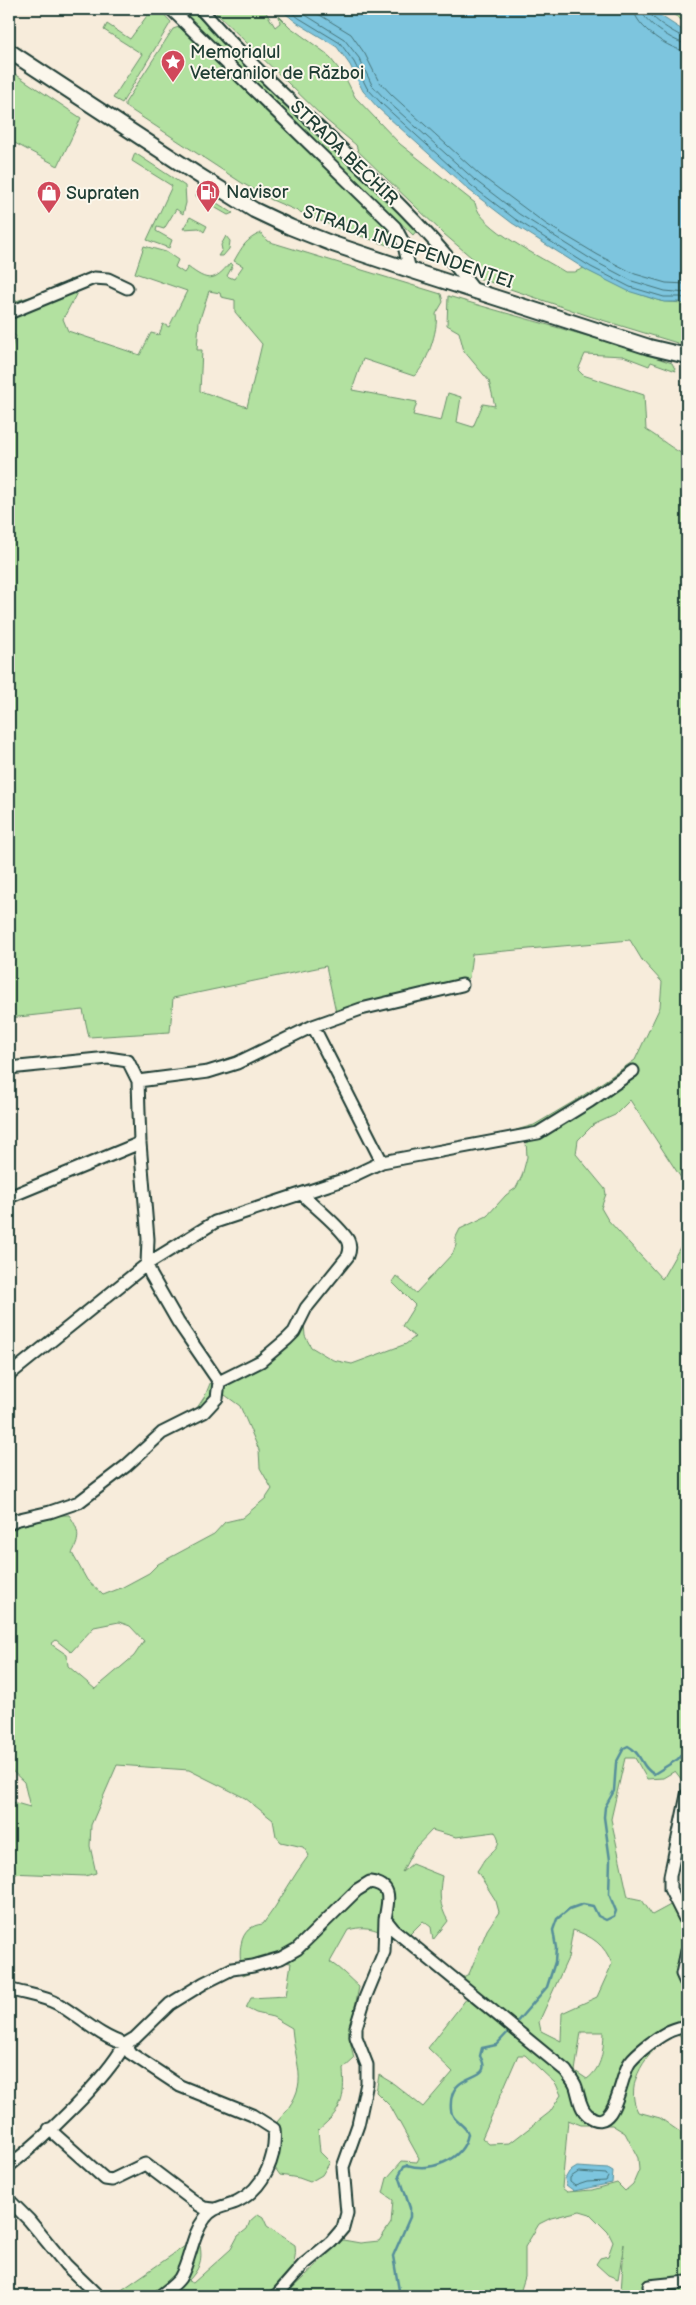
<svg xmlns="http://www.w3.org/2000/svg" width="696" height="2305" font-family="'Balsamiq Sans',sans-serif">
<rect width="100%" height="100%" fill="#f7ecdb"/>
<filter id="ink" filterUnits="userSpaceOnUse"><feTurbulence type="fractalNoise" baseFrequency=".02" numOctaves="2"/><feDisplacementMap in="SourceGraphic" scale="10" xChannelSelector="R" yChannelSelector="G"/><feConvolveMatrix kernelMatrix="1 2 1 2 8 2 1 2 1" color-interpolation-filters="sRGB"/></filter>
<g filter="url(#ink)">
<path fill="#b2e1a0" stroke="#688f6a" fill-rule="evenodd" d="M152 9H159L171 22 122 103 113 98 142 54 104 30 107 24 130 39Z
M179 9H190L262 81 418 229 413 235Z
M212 9H264L275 27 280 23 279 16 290 27 327 54 345 77 355 97 400 144 475 203C479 228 543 258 565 272H575L584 268C609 281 633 293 660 301 669 303 678 301 687 305V346L589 316 478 278V263L444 234 358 151 356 145 326 120Z
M666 9H687V24Z
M179 27 393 233 396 241 393 247 337 228 272 200 242 183 125 106V103L173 29Z
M9 70 81 118 58 166 9 140Z
M135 153 185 186 186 203 183 214 176 209 164 229 157 227 156 231 172 240 169 248 147 240 172 186 132 161Z
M198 191 199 192 233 213 228 215 200 199 196 196Z
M190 217 207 226 204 232 199 228 183 229Z
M261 233 267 241 441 294 443 302 436 314C439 329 426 367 414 376L363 359 352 390 417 402 413 415 441 421 448 393 461 397 457 422 473 427 483 404 495 406 489 381 464 351 459 332 447 325 448 296C523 319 598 337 672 363L676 371 651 362 649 366 623 356 585 354 578 370 583 375 644 395 646 430C660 438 673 450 687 456V1187L630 1100 615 1115 593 1125 578 1140 576 1154 605 1189 606 1194 601 1208 608 1220 662 1279 687 1235V1783L685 1784 675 1771 663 1778 647 1779 635 1758H625L611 1819 628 1897 642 1900 652 1915 687 1896V2038L672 2034C648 2051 623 2083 638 2112L660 2118 687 2137V2296H639L621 2293 624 2244 618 2279 608 2275 596 2264 600 2258 608 2256 613 2242 608 2232 590 2214 580 2211 551 2218 539 2224 525 2247V2277L519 2296H288L286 2294 343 2240 360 2243 379 2241 391 2223 393 2200 383 2193 387 2178 402 2161 417 2162 419 2158 391 2107 376 2092 379 2075 394 2084 423 2107 453 2072 428 2048 467 1998 442 1976 446 1965 463 1977 469 1974 487 1930 499 1912 496 1901 477 1871C480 1867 482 1863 484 1860 491 1851 505 1846 495 1832L456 1837 432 1830 414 1849 402 1872 412 1864 442 1876C439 1894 439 1905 448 1921L433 1940 431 1927 423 1921 403 1941C380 1934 373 1923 348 1930L330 1962C341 1969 349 1978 359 1987L349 2036 354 2059 343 2069C345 2100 342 2110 318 2130L320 2152 330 2162 322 2175 310 2182 299 2178 280 2175 275 2168 280 2140 277 2122C312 2083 296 2073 292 2028L273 2017 256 2013 246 2008 251 1998 286 1996 291 1963 283 1962 243 1976C238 1955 237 1926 263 1924 280 1902 292 1877 309 1855L303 1847 281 1842 276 1836 273 1820 245 1798 189 1770 117 1765 91 1825 90 1846 96 1873 85 1876 9 1873V1801L30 1807 24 1782 9 1768V1527L58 1515H69C79 1529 81 1538 72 1553L87 1580 103 1595 121 1588 149 1573 158 1564 214 1534 225 1522 242 1518 266 1498 272 1489 260 1468 259 1450 240 1406 225 1395 206 1417 197 1408 205 1396 211 1381C241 1365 277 1346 296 1318L304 1324 305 1336 311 1347 333 1360 352 1364 406 1344 415 1337 402 1326 415 1305 392 1282 396 1276 416 1293 453 1253 456 1245V1237L460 1229 487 1216 506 1195 516 1188 522 1176 527 1157 526 1141 520 1140 516 1130 534 1125 578 1099 635 1060 660 1007 662 982 642 960 630 940 472 954 469 978 336 1012 326 966 173 998 170 1032 89 1037 83 1010 9 1018V354L16 336 9 332V305C21 295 58 296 70 279L79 289 63 319 68 331 140 355 151 333 159 335 163 324 169 327 187 291 135 273 144 246 166 252 178 260 175 267 184 273 188 267C208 282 214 282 230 263L233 265 227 276 234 279 243 266 234 261C242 247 246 239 261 233ZM209 291 220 293 221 297 235 300V312L262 344 247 407 200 391 202 350H197L199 322ZM119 1622 130 1626 144 1641 134 1656 95 1689 68 1666 67 1655 51 1644 56 1640 71 1652 94 1627ZM573 1930C592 1936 605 1945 612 1964L597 1997 562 2013 561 2041 541 2031 539 2022 568 1958ZM581 2032H604C603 2050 603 2067 587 2079L575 2071ZM518 2055H525L556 2084 561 2095 550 2112 510 2143 489 2144 482 2138ZM568 2120 581 2125H612L625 2133 638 2158 639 2170 633 2184 625 2191 617 2183 592 2190 567 2192 562 2188Z
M226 236 230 241 229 249 223 256H218L222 250 221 245Z
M258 2214 263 2217 267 2226 295 2245C298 2266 285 2278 273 2294L262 2296H113L185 2246H200C203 2260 199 2270 188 2281L193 2283 231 2249 238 2236 247 2229 250 2221Z"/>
<path fill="#7dc5de" stroke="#578f9a" d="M280 9H650L687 33V305L679 302H664L628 291 588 271 512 223 469 190 378 108 363 91 350 65 337 47 296 22Z
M577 2167 608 2169 613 2172 612 2183 574 2191 566 2185 565 2179 569 2172Z"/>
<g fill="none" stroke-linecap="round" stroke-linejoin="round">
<path stroke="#457378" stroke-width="1" d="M287 9 299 18 340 43 354 62 367 88 382 104 472 186 515 219 591 267 630 287 664 297H680L687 299
M296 9 344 39 359 58 372 85 386 100 476 181 519 214 594 261 632 281 665 291 687 293
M310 9 351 34 365 54 378 80 392 95 480 175 546 224 598 255 635 274 666 283 687 284
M634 9C634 26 671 51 687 51
M641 9C642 21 675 43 687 44
M647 9C649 18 678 36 687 38
M579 2172 606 2174 608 2177 606 2181 587 2182 575 2186 570 2182V2178Z"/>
<path stroke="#578f9a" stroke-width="2.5" d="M515 2024 547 1987 555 1962 556 1948 553 1930 557 1919 569 1909 583 1904 593 1906 598 1916 606 1920 614 1916 616 1911 609 1894 610 1860 604 1817 605 1807 614 1791 616 1763 624 1748 628 1746C642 1753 641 1768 654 1774L678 1759 687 1747
M400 2296 393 2256 410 2217V2208L399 2175 404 2166 407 2165C430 2172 463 2161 468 2134 466 2124 452 2122 451 2110 447 2066 497 2086 480 2056L482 2048 496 2045 510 2030"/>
<defs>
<path id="minor" d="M171 9 395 227 403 242 410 270
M201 9C286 108 396 185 475 291
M9 313 94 278 108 279 127 288
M313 1026 382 1162
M9 1068 108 1058 128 1061 138 1081 140 1143 148 1239 147 1264 151 1275 178 1322 219 1382
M138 1081 208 1072 237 1063 313 1026 361 1009 462 985
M9 1197 140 1143
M9 1375 147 1264 215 1222 346 1179 382 1162 538 1133 590 1101 633 1071
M9 1524 15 1520 50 1512 79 1502 126 1466 162 1433 204 1412 217 1398 219 1382 261 1361 287 1339 294 1332 306 1308 348 1256C350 1251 351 1246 348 1240 339 1225 315 1207 302 1194
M687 1795 670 1876V1889L687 1923
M687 1951 682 1974 687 1985
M9 1989C24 1994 44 1996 58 2004 80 2017 100 2037 125 2044L135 2038 170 2004 204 1983 232 1969 253 1966 281 1958 297 1949 357 1890 370 1882C394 1885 388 1901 385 1919L393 1929 566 2071C569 2076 574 2081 576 2087 579 2096 580 2109 588 2115 616 2137 620 2075 630 2062 638 2052 655 2039 666 2033 672 2029 680 2028 687 2025
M125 2044 130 2053 180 2086 252 2115 274 2129C277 2157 264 2188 238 2201 226 2207 213 2206 205 2218 191 2236 191 2259 180 2278 175 2285 166 2291 160 2296
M49 2129 105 2179 112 2180 145 2164 199 2205 204 2208 213 2209
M9 2166C44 2138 104 2082 125 2044
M9 2200 29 2220 66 2265 98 2296
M649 2286 687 2282
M276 2296 303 2265 331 2242 343 2228 347 2213 343 2167 358 2125 367 2083V2065L356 2037V2027L365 1998 384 1952 385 1919"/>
<path id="major" d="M9 51 195 173 254 210 290 227 333 244 410 270 649 347 687 356"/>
</defs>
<use href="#minor" stroke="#1f3d34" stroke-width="15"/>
<use href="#major" stroke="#1f3d34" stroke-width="18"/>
<use href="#minor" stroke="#fbf7ec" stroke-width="11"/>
<use href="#major" stroke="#fbf7ec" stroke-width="14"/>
</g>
</g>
<defs>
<symbol id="sight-pin" viewBox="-11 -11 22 30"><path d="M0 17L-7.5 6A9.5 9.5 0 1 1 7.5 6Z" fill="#d1495b" stroke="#fbf7ec"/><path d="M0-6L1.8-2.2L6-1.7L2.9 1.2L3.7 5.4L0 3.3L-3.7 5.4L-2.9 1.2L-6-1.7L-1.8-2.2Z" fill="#fff"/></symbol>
<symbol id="fuel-pin" viewBox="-11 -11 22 30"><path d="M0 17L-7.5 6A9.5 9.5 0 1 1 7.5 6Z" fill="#d1495b" stroke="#fbf7ec"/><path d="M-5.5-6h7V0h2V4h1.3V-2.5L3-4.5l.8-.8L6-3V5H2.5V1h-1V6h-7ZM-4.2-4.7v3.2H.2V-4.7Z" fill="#fff"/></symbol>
<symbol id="shop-pin" viewBox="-11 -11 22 30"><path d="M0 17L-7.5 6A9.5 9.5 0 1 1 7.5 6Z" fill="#d1495b" stroke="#fbf7ec"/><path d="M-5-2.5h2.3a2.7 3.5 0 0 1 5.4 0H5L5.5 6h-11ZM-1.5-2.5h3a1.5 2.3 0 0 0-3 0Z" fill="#fff"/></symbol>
</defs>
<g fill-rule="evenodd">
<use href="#sight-pin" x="159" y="48" width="28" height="38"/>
<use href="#fuel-pin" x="194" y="178" width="28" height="38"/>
<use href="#shop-pin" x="35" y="179" width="28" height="38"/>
</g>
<g text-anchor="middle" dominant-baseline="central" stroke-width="4" stroke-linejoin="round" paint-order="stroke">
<g font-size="18" fill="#1f3d34" stroke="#fbf7ec" text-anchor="start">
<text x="190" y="52">Memorialul<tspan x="190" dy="21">Veteranilor de Război</tspan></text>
<text x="226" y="192">Navisor</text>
<text x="66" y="193">Supraten</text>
</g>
<g font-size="18" fill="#1f3d34" stroke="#fbf7ec">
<text transform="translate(344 153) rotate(44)">STRADA BECHIR</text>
<text transform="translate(408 247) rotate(19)">STRADA INDEPENDENȚEI</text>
</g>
</g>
<rect width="696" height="2305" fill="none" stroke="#fbf7ec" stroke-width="30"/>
<rect x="15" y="15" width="666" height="2275" fill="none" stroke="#1f3d34" stroke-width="2" filter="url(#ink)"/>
</svg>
